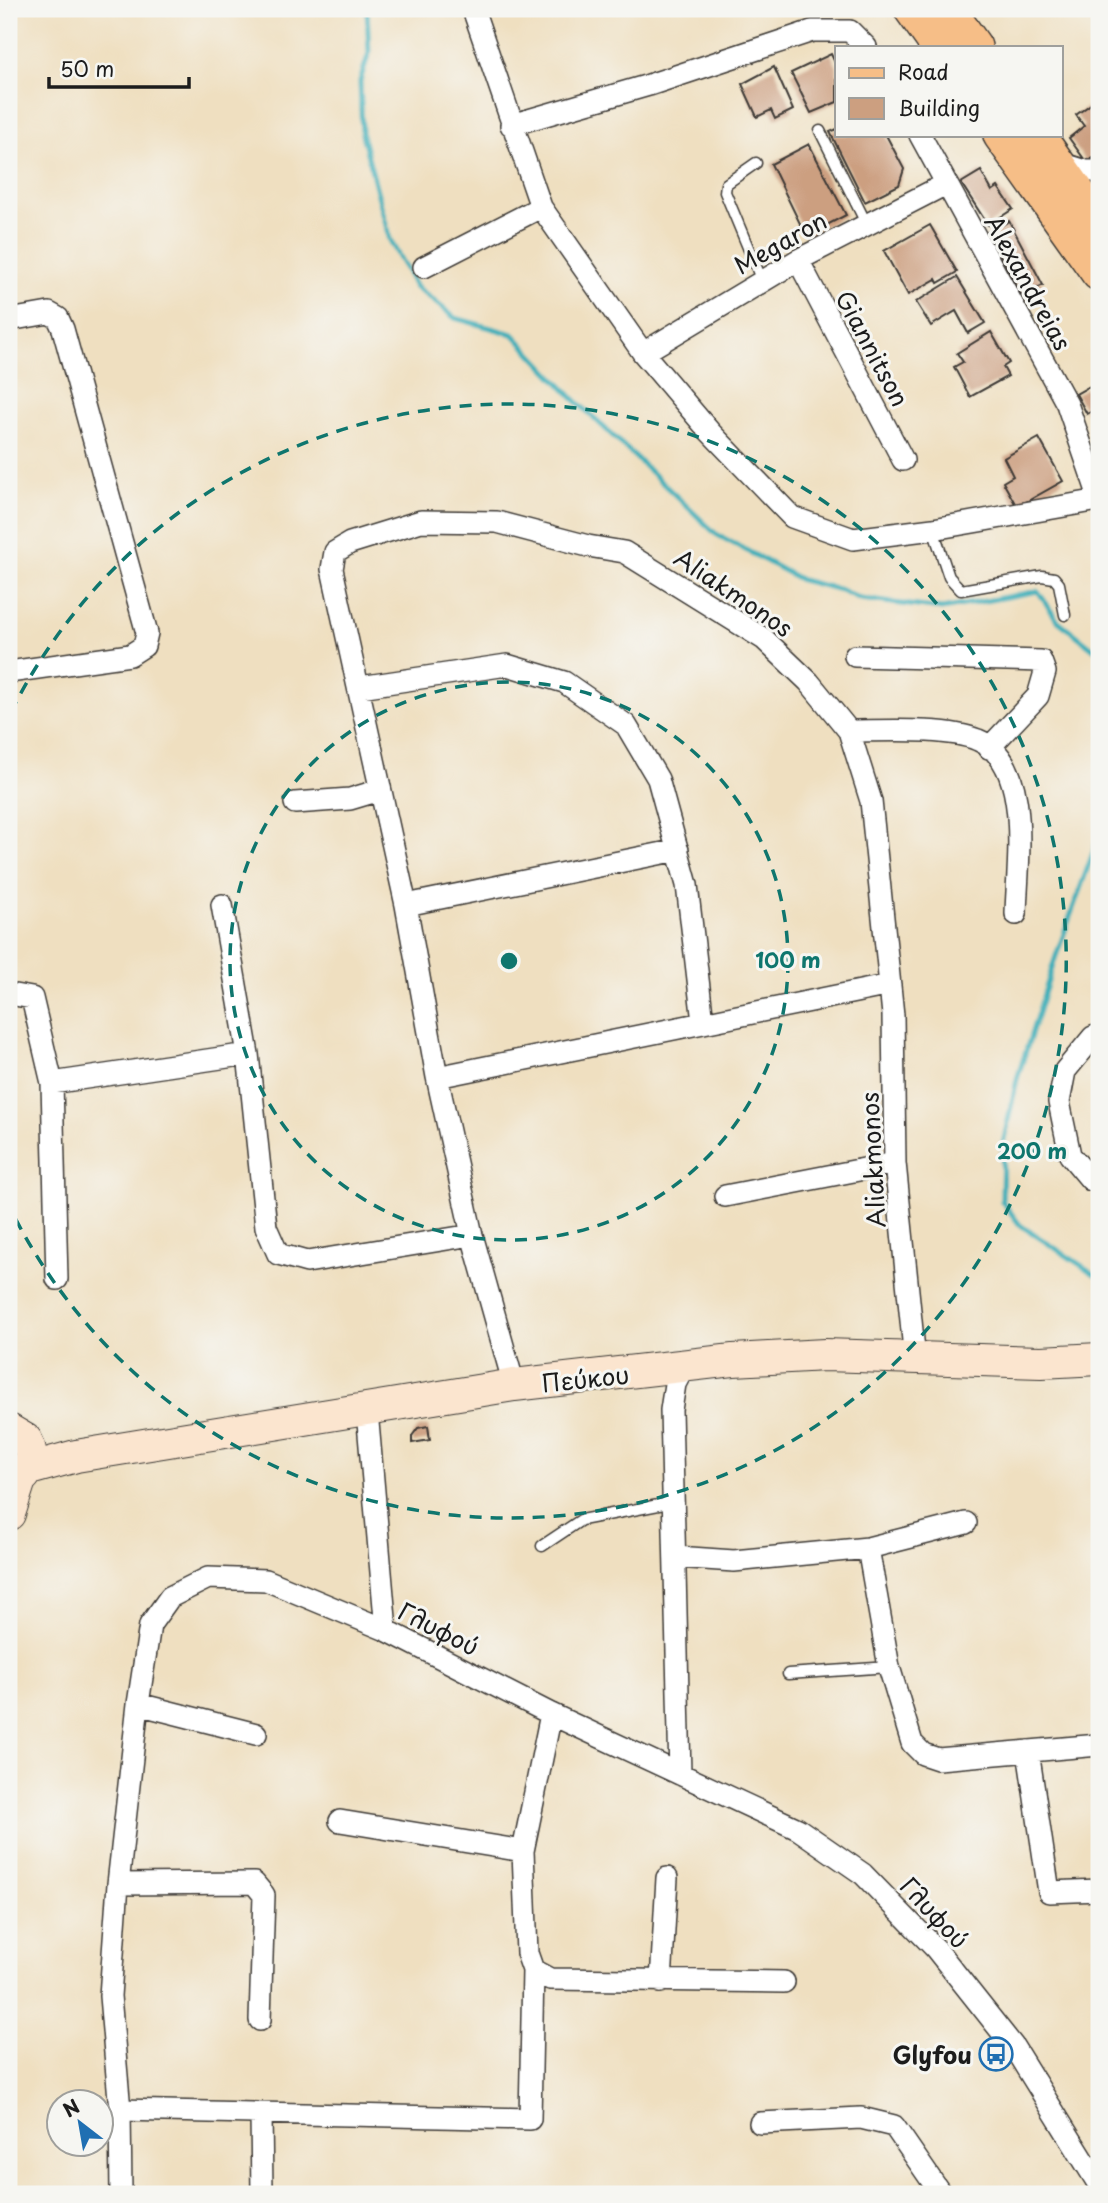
<svg xmlns="http://www.w3.org/2000/svg" width="1108" height="2203" font-family="'Playpen Sans',sans-serif">
<rect width="100%" height="100%" fill="#f6f6f2"/>
<filter id="ink" filterUnits="userSpaceOnUse"><feTurbulence type="fractalNoise" baseFrequency=".0143" numOctaves="2"/><feDisplacementMap in="SourceGraphic" scale="14" xChannelSelector="R" yChannelSelector="G"/><feConvolveMatrix kernelMatrix="1 2 1 2 8 2 1 2 1" color-interpolation-filters="sRGB"/></filter>
<filter id="wash" filterUnits="userSpaceOnUse"><feTurbulence type="fractalNoise" baseFrequency=".00686" numOctaves="4" result="noise"/><feDisplacementMap in="SourceGraphic" scale="28" xChannelSelector="R" yChannelSelector="G"/><feGaussianBlur stdDeviation="1.57" result="paint"/><feColorMatrix in="noise" values="0 0 0 0 0 0 0 0 0 0 0 0 0 0 0 0 0 1.4 0 .05"/><feComposite in="paint" operator="in"/></filter>
<g filter="url(#wash)">
<rect width="100%" height="100%" fill="#efdfc0"/>
<g fill="none" stroke-linecap="round" stroke-linejoin="round">
<path stroke="#3eafb9" stroke-width="5" d="M367 9 369 53 360 81 362 134 390 240 415 286 455 318 513 334 574 399 716 534 801 580 841 590 860 599 942 609 1038 591 1057 620 1099 653
M1099 836 1056 956 1017 1079 1003 1144 1002 1201 1020 1225 1099 1277"/>
</g>
<g id="blocks">
<path fill="#cc9f80" d="M831 54 837 67V102L811 113 791 73Z
M774 67 793 110 775 119 771 110 757 117 742 84Z
M1099 98V153L1087 163 1069 138 1084 126 1076 115Z
M837 129V135H886L904 169 899 185 865 202 830 132Z
M809 144 846 215 806 236 771 164Z
M981 171 992 191 998 187 1013 209 988 225 961 183Z
M1009 221 1043 285 1022 296 988 232Z
M930 225 957 272 938 283 936 279 908 295 884 251Z
M957 277 985 323 968 333 956 311 931 326 916 302Z
M991 332 1009 363 1003 367 1008 376 970 397 954 367 963 362 957 353Z
M1099 381V407L1087 414 1076 394Z
M1039 438 1063 481 1017 507 1003 482 1013 476 1004 458Z
M428 1426 430 1440 412 1443V1436L418 1428Z"/>
</g>
</g>
<g filter="url(#ink)">
<use href="#blocks" fill-opacity="0" stroke="#3c3935" stroke-width="2"/>
<g fill="none" stroke-linecap="round" stroke-linejoin="round">
<defs>
<path id="lane" d="M820 131 867 225
M756 163 726 184 725 192 762 281
M933 529 949 577 961 590 1042 576 1054 578 1059 584 1065 615
M542 1546 581 1520 674 1502
M788 1674 889 1667"/>
<path id="street" d="M473 9 541 207 643 353 710 432 792 517 853 539 933 529 1099 500
M511 125 649 85 812 31H850L866 47
M920 135 1067 404 1099 497
M1057 162 1086 171H1099
M798 260 903 460
M424 267 541 207
M9 320 49 313 58 318 63 329 147 633 144 646 130 655 9 672
M643 353 798 260 946 184
M855 656 1041 661 1045 672 1038 696 989 748
M360 687 507 665 564 682 626 725 658 779 687 885 703 1022
M849 731C883 731 948 727 978 740 1033 762 1017 865 1016 914
M295 803 350 799 380 790
M222 905 248 1054 266 1227 278 1254 307 1262 472 1235
M406 905 678 850
M9 994 32 998 52 1083 57 1279
M437 1077 890 985
M52 1083 248 1054
M1091 1180 1070 1155 1059 1102 1065 1071 1093 1037 1099 1035
M725 1196 895 1163
M514 1385 472 1235 437 1077 406 905 332 569 335 552 350 543 421 521 497 522 588 546 624 552 764 639 809 682 849 731 871 801 893 1015 895 1163 915 1360
M367 1411 386 1630
M868 1548 889 1667 912 1743 923 1754 938 1759 1099 1745
M676 1557 734 1561 868 1548 966 1523
M138 1704 256 1734
M1028 1751 1049 1892 1099 1890
M680 1774 671 1410 675 1384 685 1365
M340 1821 523 1851
M118 1884 254 1883 264 1895 260 2020
M533 1970 550 1979 784 1982
M661 1982 667 1878
M120 2110 530 2119 533 1970 527 1953 523 1851 551 1714
M261 2114 262 2194
M760 2123 861 2118 894 2126 941 2194
M121 2194 120 2110 110 1996 118 1884 138 1704 150 1625 170 1597 208 1578 266 1580 386 1630 551 1714 798 1829 863 1874 936 1949 1013 2046 1099 2185"/>
<path id="secondary" d="M9 1430 26 1440C36 1459 30 1478 9 1485
M29 1469 76 1456 514 1385 733 1360 825 1355 1041 1362 1099 1359
M9 1514 20 1480"/>
<path id="primary" d="M912 9 939 47
M947 9 974 47
M1001 135 1099 273
M1037 135 1099 223"/>
</defs>
<use href="#lane" stroke="#3c3935" stroke-width="13"/>
<use href="#street" stroke="#3c3935" stroke-width="24"/>
<use href="#secondary" stroke="#3c3935" stroke-width="34"/>
<use href="#primary" stroke="#3c3935" stroke-width="38"/>
<use href="#lane" stroke="#fff" stroke-width="10"/>
<use href="#street" stroke="#fff" stroke-width="21"/>
<use href="#secondary" stroke="#fbe5cf" stroke-width="32"/>
<use href="#primary" stroke="#f6be87" stroke-width="35"/>
</g>
</g>
<g fill="none" stroke="#0f766e" stroke-width="3.5" stroke-dasharray="12 9">
<circle cx="509" cy="961" r="279"/>
<path d="M11 712A557 557 0 1 1 11 1210"/>
</g>
<defs>
<symbol id="bus-ring" viewBox="-11 -11 22 22"><circle r="9.5" fill="#f6f6f2" stroke="#1f6fb2" stroke-width="1.5"/><path d="M-5-6H5V4H4V6H2V4H-2V6H-4V4H-5ZM-3.5-4V0h7V-4ZM-3.5 1.2v1.5H-2V1.2ZM2 1.2v1.5H3.5V1.2Z" fill="#1f6fb2"/></symbol>
</defs>
<g fill-rule="evenodd">
<use href="#bus-ring" x="977" y="2035" width="38" height="38"/>
</g>
<g text-anchor="middle" dominant-baseline="central" stroke-width="6" stroke-linejoin="round" paint-order="stroke">
<g font-size="24" fill="#1c1c1c" stroke="#f6f6f2">
<text transform="translate(780 242) rotate(-29)">Megaron</text>
<text transform="translate(1029 282) rotate(61)">Alexandreias</text>
<text transform="translate(873 348) rotate(62)">Giannitson</text>
<text transform="translate(734 592) rotate(34)">Aliakmonos</text>
<text transform="translate(872 1160) rotate(-93)">Aliakmonos</text>
<text transform="translate(585 1378) rotate(-6)">Πεύκου</text>
<text transform="translate(439 1628) rotate(27)">Γλυφού</text>
<text transform="translate(935 1912) rotate(47)">Γλυφού</text>
</g>
<g font-size="24" font-weight="bold" fill="#1c1c1c" stroke="#f6f6f2" text-anchor="end">
<text x="972" y="2054">Glyfou</text>
</g>
</g>
<circle cx="509" cy="961" r="10" fill="#0f766e" stroke="#f6f6f2" stroke-width="3.5"/>
<g font-size="21" text-anchor="middle" font-weight="bold" fill="#0f766e" stroke="#f6f6f2" stroke-width="6" stroke-linejoin="round" paint-order="stroke">
<text x="788" y="968">100 m</text>
<text x="1032" y="1159">200 m</text>
</g>
<rect width="1108" height="2203" fill="none" stroke="#f6f6f2" stroke-width="35"/>
<rect x="835" y="46" width="228" height="91" fill="#f6f6f2" stroke="#9f9f9c" stroke-width="2"/>
<rect x="849" y="68" width="35" height="10" fill="#f6be87" stroke="#9f9f9c" stroke-width="2"/>
<text x="898" y="80" font-size="21" fill="#1c1c1c">Road</text>
<rect x="849" y="98" width="35" height="21" fill="#cc9f80" stroke="#9f9f9c" stroke-width="2"/>
<text x="898" y="116" font-size="21" fill="#1c1c1c">Building</text>
<g transform="translate(80 2123) rotate(329)"><circle r="33" fill="#f6f6f2" stroke="#9f9f9c" stroke-width="2"/>
<path d="M0-5L12 26L0 18L-12 26Z" fill="#1f6fb2"/>
<text y="-10" font-size="19" font-weight="bold" text-anchor="middle" fill="#1c1c1c">N</text>
</g>
<path d="M49 77v10h140v-10" fill="none" stroke="#1c1c1c" stroke-width="3.5"/>
<text x="60" y="77" font-size="21" fill="#1c1c1c" stroke="#f6f6f2" stroke-width="5" paint-order="stroke">50 m</text>
</svg>
